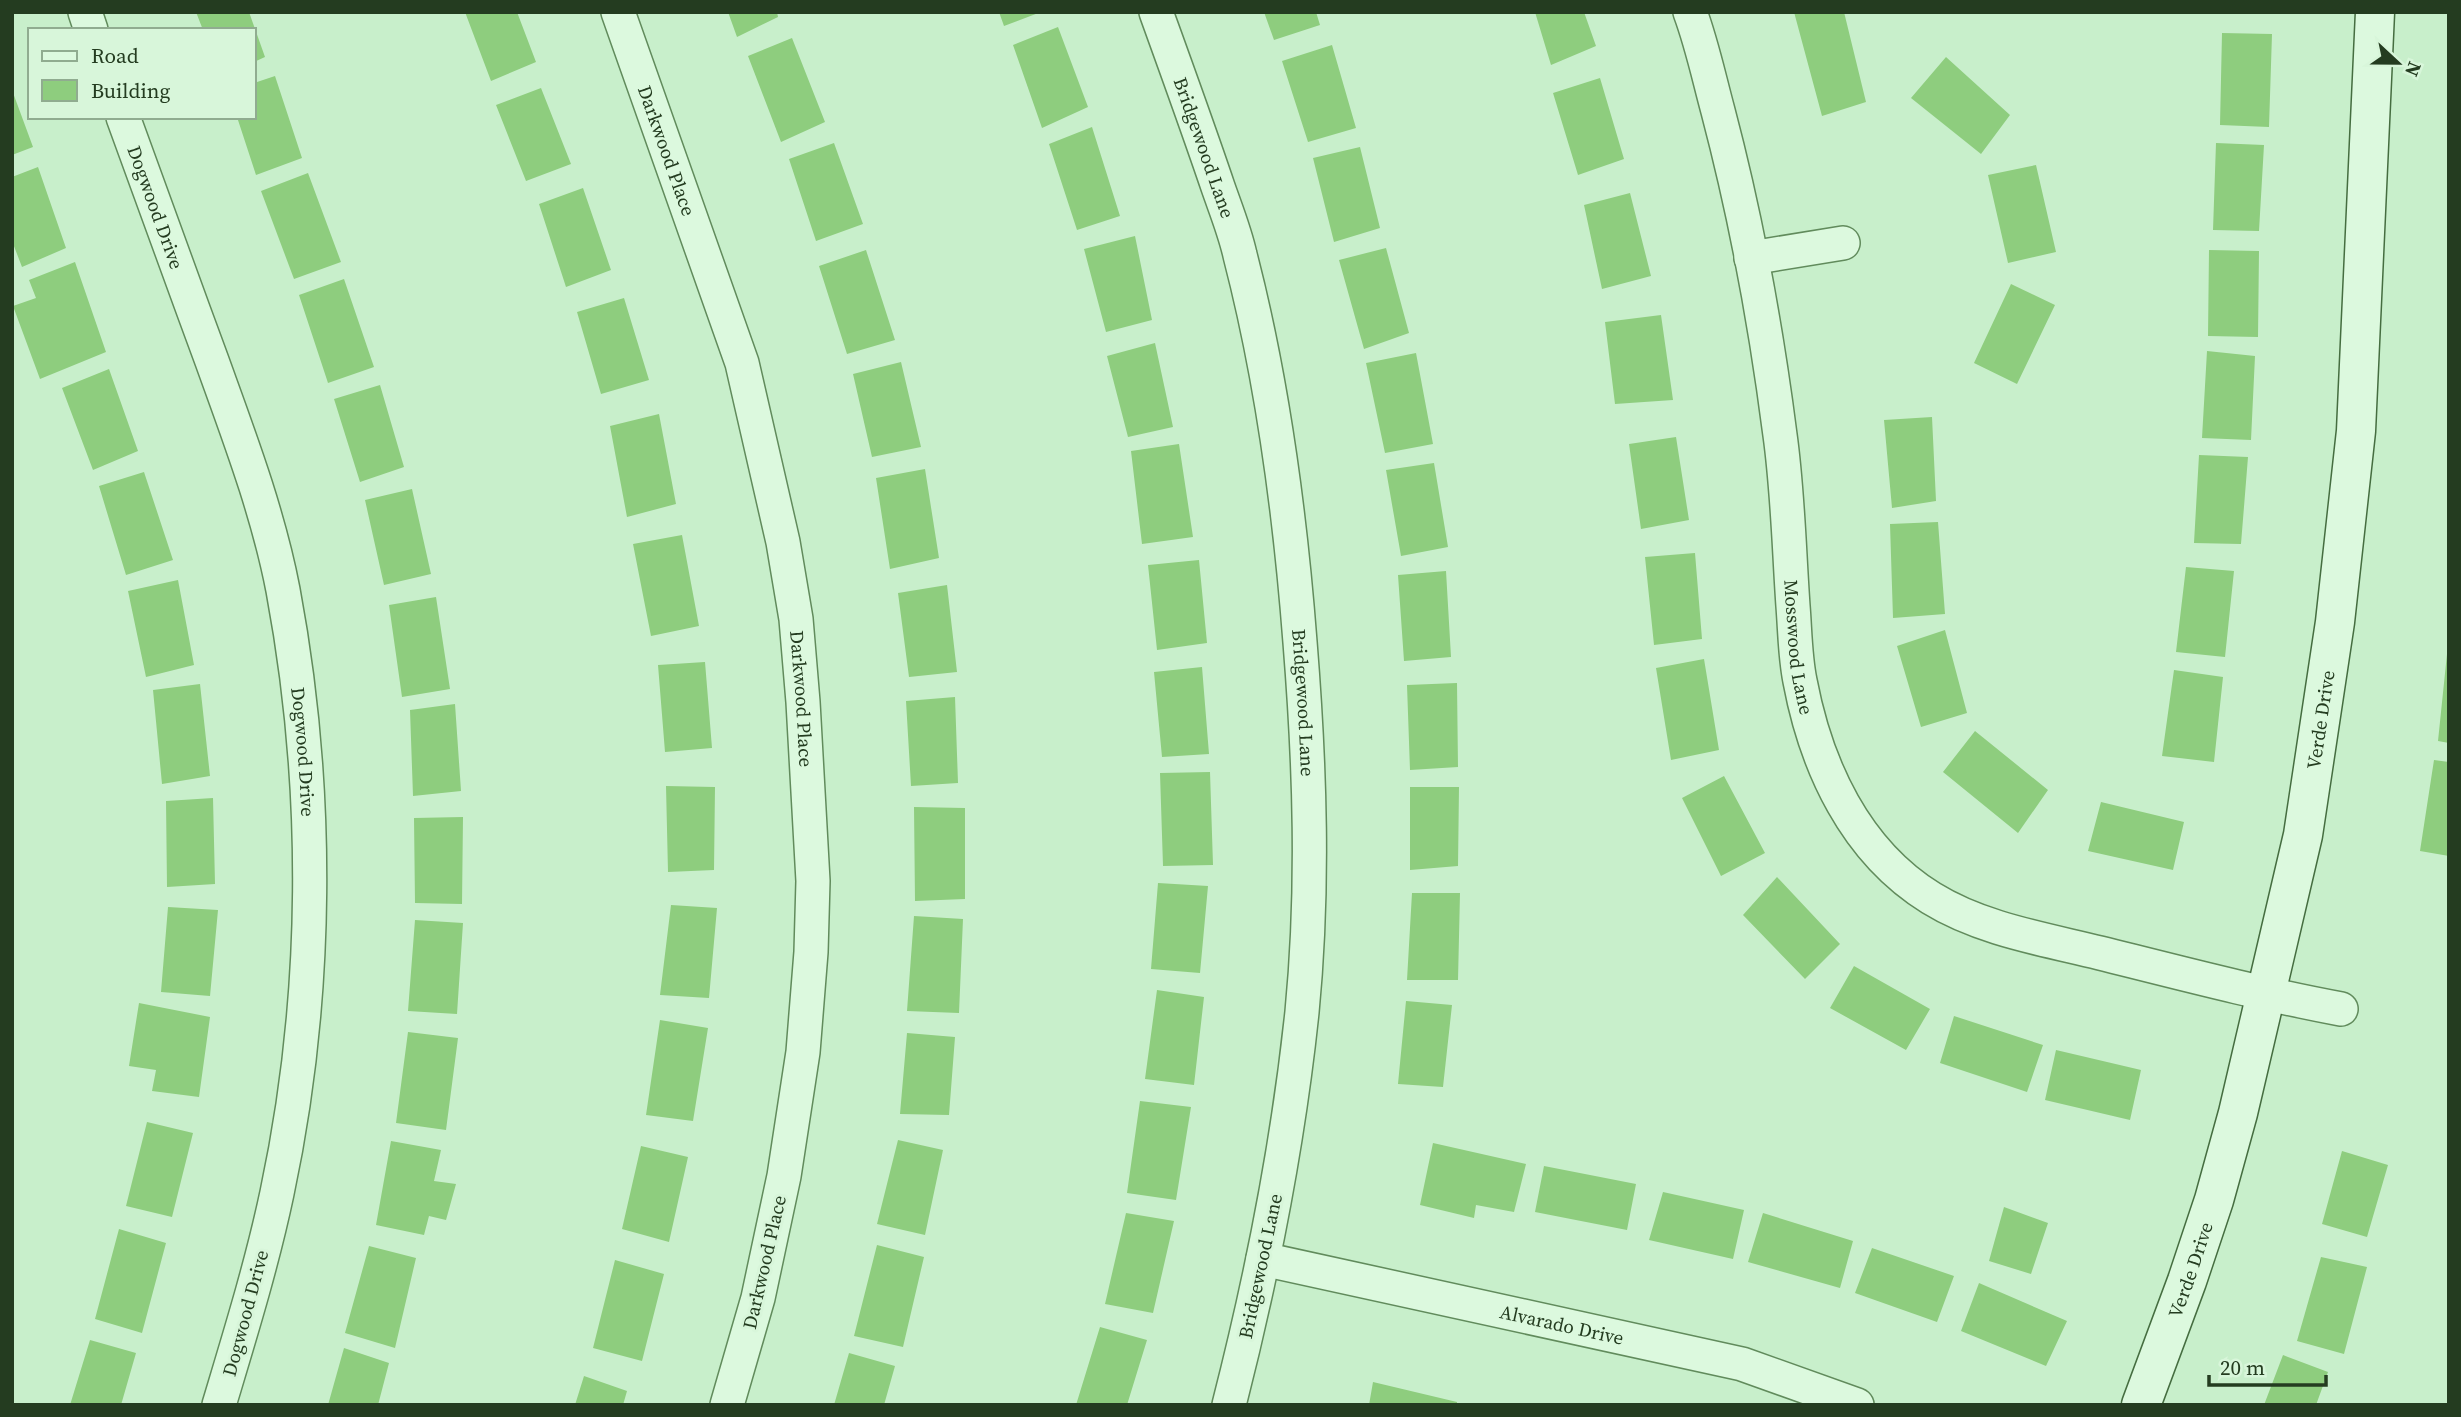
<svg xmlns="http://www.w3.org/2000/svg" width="2461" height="1417" font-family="'Source Serif 4',serif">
<rect width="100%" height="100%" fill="#c8efcb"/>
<path fill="#8ecd7e" d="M196 12H249L265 57 254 62V30H203Z
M465 12H517L536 62 491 81Z
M728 12H777L778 17 737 37Z
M999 12H1041L1004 26Z
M1264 12H1316L1320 25 1274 40Z
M1535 12H1584L1596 46 1551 65Z
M1794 12H1844L1866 102 1822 116Z
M1058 27 1088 107 1042 128 1013 45Z
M2222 33 2272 34 2269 127 2220 125Z
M792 38 825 122 781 142 748 56Z
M1332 45 1356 128 1308 142 1282 61Z
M1946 57 2010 115 1981 154 1911 98Z
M275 76 302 158 256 175 237 117H254V83Z
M1600 78 1624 159 1578 175 1553 93Z
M541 88 571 164 526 181 496 105Z
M12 90 33 147 12 155Z
M1092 127 1120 216 1077 230 1049 144Z
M834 143 863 224 816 241 789 159Z
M2216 143 2264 145 2259 231 2213 230Z
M1360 147 1380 228 1334 242 1313 158Z
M2036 165 2056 252 2008 263 1988 175Z
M38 167 66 248 22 267 12 241V177Z
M308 173 341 262 294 279 261 191Z
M583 188 611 270 566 287 539 204Z
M1630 193 1651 276 1602 289 1584 205Z
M1135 236 1152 320 1106 332 1084 249Z
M1386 248 1409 333 1364 349 1339 260Z
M866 250 895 340 847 354 819 266Z
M2209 250 2259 251 2258 337 2208 336Z
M75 262 106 352 40 379 13 306 36 298 29 280Z
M344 279 374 367 328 383 299 295Z
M2011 284 2055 305 2017 384 1974 363Z
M624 298 649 380 601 394 577 312Z
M1661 315 1673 400 1615 404 1605 322Z
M1155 343 1173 427 1128 437 1107 356Z
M2207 351 2255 356 2251 440 2202 438Z
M1416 353 1433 444 1385 453 1366 363Z
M901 362 921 447 872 457 853 374Z
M109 369 138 451 93 470 62 388Z
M380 385 404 467 360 482 334 399Z
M659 414 676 504 627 517 610 426Z
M1932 417 1936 501 1892 508 1884 420Z
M1676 437 1689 520 1641 529 1629 444Z
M1179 444 1193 537 1142 544 1131 451Z
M2199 455 2248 457 2241 544 2194 543Z
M1434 463 1448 547 1401 556 1386 470Z
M925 469 939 558 890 569 876 478Z
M144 472 173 560 126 575 99 486Z
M412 489 431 574 384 585 365 500Z
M1938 522 1945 614 1893 618 1890 524Z
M682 535 699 626 651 636 633 544Z
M1695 553 1702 639 1654 645 1645 557Z
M1199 560 1207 643 1157 650 1148 565Z
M2186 567 2234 571 2225 657 2176 652Z
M1446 571 1451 657 1404 661 1398 575Z
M178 580 194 665 146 677 128 591Z
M947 585 957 672 909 677 898 593Z
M436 597 450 689 402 697 389 605Z
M1945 630 1967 713 1921 727 1897 646Z
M2447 654H2449V743L2438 741Z
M1704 659 1719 750 1671 760 1656 668Z
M705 662 712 748 665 752 658 665Z
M1202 667 1209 754 1162 757 1154 672Z
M2174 670 2223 677 2214 762 2162 756Z
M1457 683 1458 767 1410 770 1407 685Z
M200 684 210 776 162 784 153 690Z
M955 697 958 783 911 786 906 701Z
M455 704 461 791 413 796 410 710Z
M1975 731 2048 790 2018 833 1943 772Z
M2434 760 2449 762V856L2420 851Z
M1210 772 1213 865 1163 866 1160 773Z
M1724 776 1765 853 1721 876 1682 798Z
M666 786 715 787 714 870 668 872Z
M1410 787H1459L1458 866 1410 870Z
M213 798 215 884 167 887 166 801Z
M2101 802 2184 822 2173 870 2088 851Z
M914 807 965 808V899L915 901Z
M463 817 462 904 415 903 414 818Z
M1777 877 1840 944 1805 979 1743 915Z
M1158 883 1208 886 1200 973 1151 969Z
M1412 893H1460L1458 980H1407Z
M671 905 717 908 709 998 660 995Z
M168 907 218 910 210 996 161 992Z
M914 916 963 919 959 1013 907 1011Z
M415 920 463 923 457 1014 408 1011Z
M1854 966 1930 1009 1906 1050 1830 1008Z
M1157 990 1204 997 1194 1085 1145 1079Z
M1406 1001 1452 1005 1443 1087 1398 1084Z
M139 1003 210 1017 199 1097 152 1091 156 1070 129 1066Z
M1954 1016 2043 1045 2027 1092 1940 1063Z
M660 1020 708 1028 693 1121 646 1115Z
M408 1032 458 1038 446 1130 396 1123Z
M907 1033 955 1037 949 1115 900 1114Z
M2056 1050 2141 1070 2130 1120 2045 1100Z
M1140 1101 1191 1107 1176 1200 1127 1193Z
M147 1122 193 1133 172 1217 126 1206Z
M898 1140 943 1150 925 1235 877 1224Z
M391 1141 441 1150 434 1181 456 1184 446 1220 429 1216 424 1235 376 1225Z
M1433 1143 1526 1164 1514 1212 1476 1205 1474 1218 1420 1205Z
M641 1146 688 1157 669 1242 622 1229Z
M2342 1151 2388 1165 2367 1237 2322 1224Z
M1544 1166 1636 1184 1627 1230 1535 1212Z
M1663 1192 1744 1210 1733 1259 1649 1240Z
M2004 1207 2048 1223 2031 1274 1989 1261Z
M1126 1213 1174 1221 1153 1313 1105 1304Z
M1763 1213 1853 1241 1840 1288 1748 1262Z
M119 1229 166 1243 142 1333 95 1319Z
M877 1245 924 1257 903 1347 854 1336Z
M369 1246 416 1258 395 1348 345 1333Z
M1872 1248 1954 1276 1937 1322 1855 1293Z
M2321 1257 2367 1267 2344 1354 2297 1341Z
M615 1260 664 1274 642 1361 593 1348Z
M1979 1283 2067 1321 2046 1366 1961 1331Z
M1100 1327 1147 1340 1127 1405H1076Z
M90 1340 136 1353 121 1405H70Z
M344 1348 389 1363 378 1405H328Z
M849 1353 895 1366 884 1405H834Z
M2283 1355 2328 1372 2316 1405H2264Z
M584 1376 627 1391 623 1405H575Z
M1373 1382 1457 1402V1405H1369Z"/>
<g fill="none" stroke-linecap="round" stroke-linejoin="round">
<defs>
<g id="street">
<path d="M85 12 91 30"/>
<path id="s1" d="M618 12 742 363 783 542 796 619 803 702 813 881 811 952 803 1052 784 1176 758 1298 727 1405"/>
<path id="s2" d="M1156 12C1177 70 1198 128 1218 187 1226 210 1235 232 1240 255 1273 382 1290 512 1300 642 1310 766 1314 889 1302 1012 1288 1145 1262 1276 1229 1405"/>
<path id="s3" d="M1690 12C1702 44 1709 78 1718 111 1746 217 1766 326 1780 435 1788 492 1789 549 1793 606 1795 631 1795 657 1800 681 1816 766 1855 851 1931 898 1981 929 2043 939 2100 953 2180 973 2260 994 2341 1009"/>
<path id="s4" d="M123 117C153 199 182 280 212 361 239 436 268 512 283 590 320 788 319 996 277 1193 262 1264 240 1335 219 1405"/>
<path d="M1751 258 1843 243"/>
<path id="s5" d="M1263 1259 1742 1364 1857 1405"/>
</g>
<g id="secondary">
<path id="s6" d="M2141 1405 2187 1281 2214 1200 2238 1113 2303 835 2335 622 2356 431 2375 12"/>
</g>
</defs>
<use href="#street" stroke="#618b5c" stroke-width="36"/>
<use href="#secondary" stroke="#456d40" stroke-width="41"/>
<use href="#street" stroke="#dcf9de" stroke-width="33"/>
<use href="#secondary" stroke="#dcf9de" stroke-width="38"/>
</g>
<g text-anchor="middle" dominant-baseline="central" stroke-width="6" stroke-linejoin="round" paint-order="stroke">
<g font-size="19" fill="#243c20" stroke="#d8f6da">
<text stroke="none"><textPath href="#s2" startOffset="144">Bridgewood Lane</textPath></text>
<text stroke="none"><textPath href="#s1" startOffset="147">Darkwood Place</textPath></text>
<text stroke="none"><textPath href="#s4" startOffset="96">Dogwood Drive</textPath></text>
<text stroke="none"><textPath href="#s3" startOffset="646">Mosswood Lane</textPath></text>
<text stroke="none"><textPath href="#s1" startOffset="714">Darkwood Place</textPath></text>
<text stroke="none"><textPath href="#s2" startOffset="710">Bridgewood Lane</textPath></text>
<text stroke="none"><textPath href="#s6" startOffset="710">Verde Drive</textPath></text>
<text stroke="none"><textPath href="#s4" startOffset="663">Dogwood Drive</textPath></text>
<text transform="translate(764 1262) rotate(-77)">Darkwood Place</text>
<text transform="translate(1260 1266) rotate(-78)">Bridgewood Lane</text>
<text stroke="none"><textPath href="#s6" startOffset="144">Verde Drive</textPath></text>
<text transform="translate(245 1313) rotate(-75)">Dogwood Drive</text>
<text stroke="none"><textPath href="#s5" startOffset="306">Alvarado Drive</textPath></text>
</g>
</g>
<rect width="2461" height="1417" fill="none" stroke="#243c20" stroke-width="28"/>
<rect x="28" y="28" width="228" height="91" fill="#d8f6da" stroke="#90ac90" stroke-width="2"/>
<rect x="42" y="51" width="35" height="10" fill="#dcf9de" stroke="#90ac90" stroke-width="2"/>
<text x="91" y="63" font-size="21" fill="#243c20">Road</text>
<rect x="42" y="80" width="35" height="21" fill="#8ecd7e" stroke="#90ac90" stroke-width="2"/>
<text x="91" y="98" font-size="21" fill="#243c20">Building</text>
<g transform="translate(2398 63) rotate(112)" stroke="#d8f6da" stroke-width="5" paint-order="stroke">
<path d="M0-5L12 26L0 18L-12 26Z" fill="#243c20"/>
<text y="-10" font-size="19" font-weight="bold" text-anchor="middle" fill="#243c20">N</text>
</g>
<path d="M2209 1375v10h117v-10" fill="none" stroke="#243c20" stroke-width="3.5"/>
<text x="2220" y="1375" font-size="21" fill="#243c20" stroke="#d8f6da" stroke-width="5" paint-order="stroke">20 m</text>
</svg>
